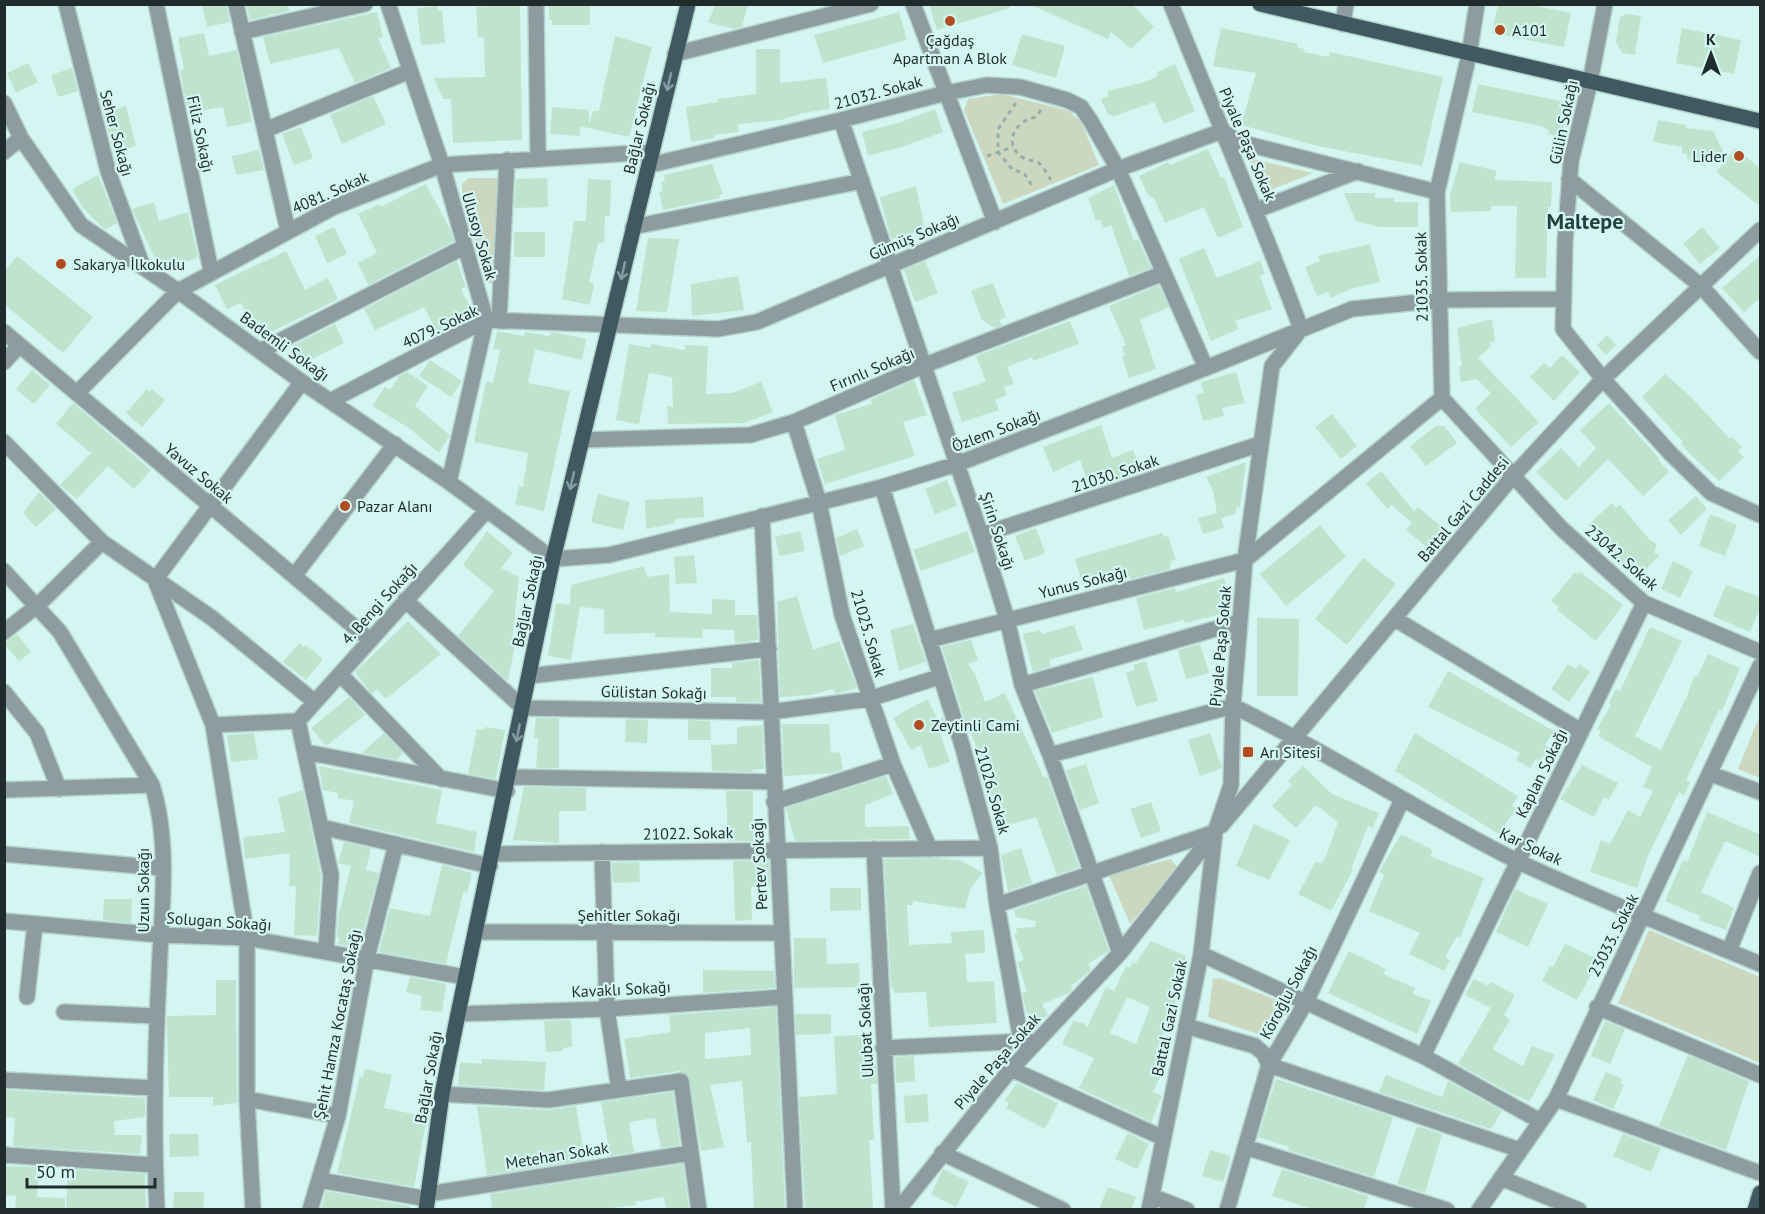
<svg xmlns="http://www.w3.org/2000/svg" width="1765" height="1214" font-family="'PT Sans',sans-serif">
<rect width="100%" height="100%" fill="#d3f6f2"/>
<path fill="#cbd8bf" d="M1002 94 1069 111 1081 122 1099 165 1003 204 964 110 968 99Z
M1249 158 1313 173 1263 193Z
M469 178H498L496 284 486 283 462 192V184Z
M1760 715V778L1738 769Z
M1171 859 1178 868 1130 924 1109 875Z
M1649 930 1760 977V1063L1618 1003Z
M1220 978 1280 1001 1286 1014 1269 1038 1208 1017 1213 979Z"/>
<path fill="#bee4cd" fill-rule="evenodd" d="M202 4H226L230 22 207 27Z
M246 4H288L289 11 250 20Z
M520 4 522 140 453 143 451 99H443L434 78 485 77 484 37H478L476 7Z
M549 4H590V25H552V20H549Z
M716 4H748L742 27 734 29 708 22Z
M929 4H1009L1010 8 937 30Z
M1029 4H1132L1154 27 1131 49 1111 32 1108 39Z
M1498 4H1526L1571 13 1564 47 1492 33Z
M438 6V11H442L445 43 421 45 417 8Z
M377 12 383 37 378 38 391 68 355 83 339 48 270 64 263 37Z
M899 12 907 40 823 63 814 35Z
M1627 14 1641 16 1635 55 1622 53 1616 42 1620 17Z
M1221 28 1298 44 1297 48 1304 49 1303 52 1329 57 1330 52 1443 77 1422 166 1318 146 1241 125 1256 73 1213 66Z
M1682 28 1741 40 1734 74 1676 63Z
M204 33 209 56 237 50 252 122 227 127 223 107 188 113 180 70 184 69 178 38Z
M1022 34 1065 46 1056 78 1012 65Z
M615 36 652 47 629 137 580 126V136L550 134 552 107 589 110V126L593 111H599Z
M756 49H780V83L826 78 830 109 803 113 781 120 738 124 739 132 714 135V138L691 142 686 107 718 102 717 99 756 94Z
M28 63 38 82 16 93 7 73Z
M1175 64 1195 111 1164 124 1154 102 1112 117 1111 114 1108 115 1101 99 1109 96 1107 91 1145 82 1158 76 1157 72Z
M72 68 78 91 58 97 51 75Z
M1478 84 1569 103 1561 137 1548 134 1549 130 1541 126 1472 112Z
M373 96 386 124 342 144 330 115Z
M126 106 136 146 114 153 103 113Z
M935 109 943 132 902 147 868 156 862 132 895 124Z
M1658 120 1686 125V128L1713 131 1727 159 1735 148 1761 169V207L1716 172 1723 164 1687 159V154L1682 153V147L1653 142Z
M301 127 313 158 294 165 282 134Z
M1208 149 1221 178 1224 177 1243 227 1218 238 1204 207 1165 223 1154 198 1148 195 1139 176 1168 162 1170 165Z
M259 150 264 170 236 175 232 156Z
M1460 162 1497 171 1494 180 1552 182 1551 207H1548L1546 278H1515L1517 206H1491V211L1451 212 1450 195Z
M712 164 723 194 719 195 720 198 663 210 659 192 663 191 661 182 665 181 664 175Z
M98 175 117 223 105 230 83 208 72 189Z
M547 178 548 207 514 208 516 179Z
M588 179 611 180 610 216H605L604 243H598L589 282 594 284 590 305 562 299 574 221H586Z
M426 184 449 227 454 241 368 285 358 263 377 253 358 214 380 204 381 207Z
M1114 185 1134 241 1138 239 1151 268 1129 276 1111 225 1103 228 1100 219 1096 221 1088 198Z
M916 186 925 230 891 239 880 197Z
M1344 193H1375V198H1394V202H1418V227H1379L1356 221Z
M154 202 159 221 188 212 198 257 171 268 156 261 132 209Z
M334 227 347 254 327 263 315 236Z
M1702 227 1720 248 1700 264 1683 244Z
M514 232H545V257H514Z
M648 238 679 239 667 312 636 311Z
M1370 244 1380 282 1353 288 1330 298 1328 292 1317 296 1305 267 1320 261 1318 256Z
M1204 248 1217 278 1260 261 1265 274 1260 276 1272 309 1235 321 1239 329 1211 341 1179 259Z
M286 251 305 290 328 278 338 299 271 332 259 321 251 325 241 303 227 309 215 285Z
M1761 255V297L1744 312 1722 288Z
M17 256 93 317 63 353 4 304V272Z
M457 261 466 287 461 289 474 315 438 334 424 307 375 330 364 309Z
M925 261 938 293 915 302 904 270Z
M738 276 744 310 692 316 691 284Z
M993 283 1006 317 999 320 1002 325 995 328 982 320 971 291Z
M1159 285 1169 307 1140 320 1156 369 1129 378 1122 357 1125 356 1122 346 1126 345 1109 306Z
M1492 319 1495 341 1490 342 1491 346 1478 358 1539 422 1511 447 1475 409 1491 393 1477 379 1461 382 1459 366H1462L1457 328Z
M1070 321 1079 344 1033 361 1032 357 1007 367 1014 384 1004 387 1007 395 995 400 999 410 962 422 952 393 986 382 976 356Z
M335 324 344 343 301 364 292 346Z
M497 331 524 336 525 332 549 336 552 332 558 333 586 339 582 360 535 349 528 383 570 391 544 511 515 504 519 486 523 487 528 453 474 442 486 381 493 383 500 350 493 349Z
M1607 335 1616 345 1606 355 1597 345Z
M629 344 651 348V344L685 350V345L708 346 706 394 732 393 761 382 773 412 744 423 668 424 667 406 673 407 672 377 649 373 639 424 616 420Z
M1562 355 1580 372 1554 401 1530 377 1544 363 1550 368Z
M430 360 462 381 451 397 419 376Z
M32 370 50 385 34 404 16 389Z
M407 372 428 386 415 406 450 435 439 453 409 428 372 406 385 387 390 390 399 376Z
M1236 372 1245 403 1222 408 1224 416 1203 421 1196 395 1204 393 1201 382Z
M1665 374 1692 398 1730 439 1732 437 1742 447 1738 451 1744 457 1719 481 1693 457 1681 444 1683 442 1642 397Z
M914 380 927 415 903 422 915 456 825 484 817 459 845 450 835 415 872 404 870 400Z
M147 389 150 392 152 389 165 400 142 427 126 413Z
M73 403 151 470 134 489 108 466 77 499 60 485 91 453 56 424Z
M1609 403 1659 458 1658 460 1669 472 1643 496 1608 459 1566 501 1536 472 1561 448 1579 467 1596 448 1580 430Z
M1332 414 1357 446 1341 459 1315 427Z
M1101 425 1112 458 1133 450 1142 472 1090 489 1080 460 1053 472 1043 447Z
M1436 426H1444L1457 443 1426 466 1410 446Z
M1246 462 1240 507H1237L1235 514 1221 518 1224 528 1203 534 1198 518 1217 513 1213 490 1206 477Z
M1381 471 1414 511 1418 507 1444 529 1428 548 1406 530 1412 523 1392 505 1387 509 1366 483Z
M947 480 957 506 935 514 925 489Z
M39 492 56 509 36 527 23 513Z
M598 494 630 502 623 530 591 522Z
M1696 496 1707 509 1681 535 1668 520Z
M703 497 704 517 675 519V523L646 529 645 500Z
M1612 503 1616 508 1620 505 1650 540 1657 544 1654 553 1660 555 1637 578 1621 566 1588 525Z
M1710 514 1737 525 1725 556 1699 546Z
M1320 525 1346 557 1286 606 1260 574Z
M1036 528 1045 553 1025 561 1015 536Z
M857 529 864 546 840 556 836 538Z
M487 531 513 553 501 568 519 577 512 642 515 646 508 681 458 636 494 591 463 565Z
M800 531 805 551 779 556 775 537Z
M967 531 975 552 921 571 913 550Z
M1162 533 1164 537 1168 536 1176 560 1171 561 1170 569 1131 579 1130 576 1084 590 1075 559Z
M694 555 697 583 676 584 674 557Z
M1363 558 1396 584 1347 645 1315 619Z
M1673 561 1693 571 1680 598 1661 589Z
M644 566 647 577 669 574 670 612 712 614V599L735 600V615H757L758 640 735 643 734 630 703 629 702 638 655 637V633L604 634V609L580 607 571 660 548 656 556 603 570 605 571 585Z
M1575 572 1578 574 1580 572 1623 605 1596 641 1557 610 1559 607 1551 601Z
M1224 578 1229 599 1223 601 1226 613 1185 623 1184 620 1144 630 1136 598 1175 588 1176 592Z
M1726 585 1761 597V606L1750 632 1713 616Z
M797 596 813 650 839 641 857 688 836 694 833 689 811 695 780 697 777 602Z
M1257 618 1299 619 1298 696H1257Z
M408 621 441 654 386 699 377 689 372 694 355 672Z
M913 624 926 662 899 671 890 630Z
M1074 625 1083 650 1049 660 1051 666 1033 672 1023 634 1040 630 1042 634Z
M1650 627 1682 641 1635 736 1661 750 1687 696 1694 676 1697 677 1708 654 1740 668 1722 711 1719 710 1686 780 1690 782 1684 795 1679 792 1648 856 1637 888 1590 872 1601 840 1610 844 1628 810 1640 817 1653 791 1643 787 1652 767 1598 736 1601 731 1597 729 1611 705 1609 703 1616 689 1620 691Z
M17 634 31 652 19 661 4 644Z
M971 640 978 660 968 664 975 674 985 702 1005 693 1044 778 1047 776 1079 867 1057 875 1036 817 999 828 981 779 974 752 978 750 965 721 942 647Z
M299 643 304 647 306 645 323 659 306 680 283 662Z
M1200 644 1209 673 1186 679 1178 650Z
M759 660 761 702H736V697H711V668H732V663Z
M1146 661 1158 701 1136 707 1126 673 1135 670 1133 665Z
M1568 664 1576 669 1579 664 1590 672 1569 702 1551 689Z
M1448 671 1554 731 1545 745 1549 747 1540 762 1536 759 1530 768 1516 760 1520 753 1428 707Z
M1093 677 1103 717 1052 733 1035 691Z
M349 697 365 715 326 746 311 728Z
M927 699 938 719 943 717 947 730 940 734 950 762 929 769 921 745 911 750 893 718Z
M536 718H559V768H536L538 738H534Z
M626 719 648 720 647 743 625 742Z
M688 720 710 721 711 740H688Z
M782 724H829L831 753 840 752 843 770 832 773 784 776Z
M762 725 764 769 752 770V772L712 771 711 745 737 744V727Z
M485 727 505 730 496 779 468 774 477 729 484 730Z
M254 733 258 759 231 762 227 735Z
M384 733 403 753 397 760 362 753Z
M1210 733 1222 768 1200 776 1188 740Z
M1415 733 1518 796 1512 806 1516 808 1499 834 1395 771Z
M1086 764 1099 803 1080 810 1066 770Z
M1582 765 1618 783 1609 800 1604 797 1594 817 1560 799Z
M319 766 442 790 436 823 477 832 474 852 349 823 354 801 338 798V793L323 790Z
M1303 766 1332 794 1379 813 1373 828 1368 826 1351 869 1353 870 1331 911 1298 894 1316 861 1321 864 1326 856 1338 822 1316 805 1296 828 1272 806 1292 785 1288 781Z
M886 776 893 794 865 805V827L909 826 910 839 795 841 786 808Z
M524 787 586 788V811H559V843L513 840Z
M303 790 321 875 317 936 294 935 296 886H289L290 853 245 859 243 837 285 832 278 798Z
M726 791H753V841H728Z
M1151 802 1161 831 1141 838 1130 809Z
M1707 812 1761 835V857L1725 841 1701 892 1734 908 1726 930 1699 920 1700 916 1665 901 1683 860 1687 862Z
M1254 824 1290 840 1269 880 1236 866Z
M1401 834 1433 850 1430 856 1484 878 1460 938 1457 936 1445 957 1450 960 1444 971 1409 954 1420 933 1369 911 1384 875 1379 872Z
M344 842 371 848 366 870 379 873 359 948 338 944 340 937H337L338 917 351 866 338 863Z
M1021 848 1032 883 1008 891 1001 855Z
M936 858 962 861 983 873 970 889 965 909 913 901V905H907L909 945 952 943 951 932 984 930 985 953 965 954 967 982 994 981 997 1023 929 1027 926 992 894 993 893 987H891L884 859Z
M769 860 770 886 751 887 752 920 735 921 733 861Z
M639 862 640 882 613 883 612 863Z
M442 865 472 873 467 893 463 892 446 964 379 952 390 908 430 916Z
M1086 886 1109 951 1088 964 1091 970 1071 986 1072 990 1069 993 1042 1004 1048 1015 1030 1025 1022 993 1027 991 1017 962 1024 960 1014 935 1017 933 1016 928 1035 927 1036 921 1016 917 1014 910Z
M830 888H861V910L830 911Z
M1515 889 1548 904 1528 947 1496 932Z
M104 899H132L131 923 103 920Z
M794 938H826L827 964 859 963 860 987 794 988Z
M1151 941 1186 956 1178 988 1180 990 1156 1053 1168 1059 1153 1092 1162 1096 1151 1122 1079 1088 1094 1058 1062 1044 1073 1021 1085 1024 1087 1028 1106 987 1114 991 1126 966 1130 968 1132 962 1135 964ZM1127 997 1150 1007 1136 1044 1110 1033Z
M1565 944 1599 960 1577 1000 1542 981 1550 966 1553 967Z
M1349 951 1386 969 1383 974 1415 988 1413 994 1431 1001 1417 1034 1328 993Z
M703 970 774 971 775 988 703 993Z
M410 977 446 984 442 1012 420 1010 422 996 406 992Z
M1474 979 1488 986 1491 982 1515 995 1504 1015 1510 1020 1493 1048 1495 1051 1523 1066 1532 1046 1555 1055 1530 1101 1512 1094 1458 1064 1491 1008 1465 995Z
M216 980H236L237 1103 213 1106V1097H169L167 1026V1016L216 1015Z
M776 1007 785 1209H754L751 1142 747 1143 742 1081 710 1085 724 1147 701 1151 689 1076 680 1071 630 1078 624 1039 671 1032 669 1015ZM750 1028 751 1055 705 1059V1033Z
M795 1014H831V1034L796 1035Z
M571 1020 572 1047 563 1048V1051L546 1052 544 1021Z
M1605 1021 1625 1029 1610 1064 1591 1056Z
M865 1035 866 1057 875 1056 877 1084H871L874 1140H869L873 1209H805L799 1097 837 1094 834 1036Z
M1688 1055 1749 1081 1726 1150 1659 1126Z
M914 1056 915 1081 896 1083 895 1057Z
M482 1059 546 1062 544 1090 458 1085 460 1062 482 1064Z
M365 1069 392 1075 384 1108 427 1117 414 1187 337 1173 360 1077H363Z
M1606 1072 1622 1079 1620 1084 1624 1085 1613 1109 1593 1100Z
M1386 1075 1442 1097 1448 1081 1502 1111 1491 1129 1379 1092Z
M1276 1079 1393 1117 1374 1177 1288 1150 1289 1147 1258 1137Z
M1017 1083 1058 1103 1045 1129 1006 1108 1009 1103 1005 1100Z
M4 1090 145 1098V1117L114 1121 115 1135H142L140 1154 13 1146 15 1118 4 1117Z
M673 1092 680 1145 661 1148 655 1118 629 1122 634 1152 610 1156 601 1102Z
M927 1094 929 1122 905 1123 904 1096Z
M477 1106 547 1110 576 1106 585 1160 487 1175Z
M1417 1126 1442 1134 1425 1193 1397 1184Z
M1128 1133 1149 1144 1137 1169 1115 1159Z
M169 1134H198L199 1156 170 1157Z
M1623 1134 1661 1148 1651 1172 1613 1156Z
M1210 1150 1231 1156 1223 1182 1202 1176Z
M683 1164 689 1209H666L664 1197 635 1202 636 1205 603 1209H492L490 1194Z
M4 1166 39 1167 37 1197 65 1198V1209H15L16 1196 4 1195Z
M68 1169 145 1174 146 1209H66Z
M943 1169 969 1182 956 1207 931 1194Z
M1282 1169 1368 1196 1364 1209H1312L1272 1196Z
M1108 1187 1136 1197 1131 1209H1099Z
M326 1191 410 1206V1209H321Z
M174 1192H204L203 1209H173Z"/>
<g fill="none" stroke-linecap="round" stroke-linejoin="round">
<defs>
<path id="minor" d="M66 4 108 171 143 267
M156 4 211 271
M236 4 288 231
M388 4 442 165 486 320 449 482
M536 4 538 157
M913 4 995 222
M1477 4 1469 55 1437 192 1442 398 1561 528 1644 603 1760 652
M1605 4 1590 82 1571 161 1565 242 1563 329 1603 379 1671 454 1711 493 1760 515
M1343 24 1346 4
M242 32 365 4
M675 54 871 4
M4 103 21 138 81 225 178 291 302 382 449 482 553 559 609 555 882 487 957 464 1206 368 1352 309 1439 300 1564 299
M841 120 981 535 1007 619 1022 685 1050 755 1120 953
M265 130 410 71
M4 152 21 138
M650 165 841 120 946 93 987 85 1020 87 1067 100 1081 107 1090 120 1118 169 1206 368
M1569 179 1701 286 1760 352
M1257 210 1358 171
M633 227 862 181
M499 321 507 160
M4 332 370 640
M260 351 464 247
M4 362 19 346
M77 393 178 291 334 207 442 165 652 152
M330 401 486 320 718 329 757 322 1118 169 1222 131 1239 142 1437 192
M794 422 819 502 842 615 893 764 930 849
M582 440 750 435 794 422 925 365 1164 273
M4 442 102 542
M882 487 962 745 990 848 997 905 1021 1041
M762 516 795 1210
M981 535 1260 444
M4 571 60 632 152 785C171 844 161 914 159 976 155 1054 153 1131 157 1210
M294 576 395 444
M155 580 302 382
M155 580 213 725 298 721
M405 600 523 708 770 712 869 699 939 677
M1395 619 1581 731
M4 632 38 605 102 542 212 618 315 702
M929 640 1245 560 1442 398
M340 674 441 779
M529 676 769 649
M1022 685 1239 622
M4 692 37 733 59 789
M298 721 487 510
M298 721 331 875 326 951
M213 725 247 938V1099L253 1210
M306 752 507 791
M1050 755 1233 706C1330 753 1420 813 1517 861 1596 899 1679 930 1760 964
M1711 774 1760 792
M510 777 773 782
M4 790 152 785
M774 802 893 764
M1221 826 1513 476 1603 379 1760 230
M321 827 490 866
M874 849 893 1210
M602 852 607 1009 619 1090
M4 854 162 868
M493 854 990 848
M997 905 1215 832
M4 921 160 935 247 938 465 977
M476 932 781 933
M1729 951 1760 873
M1201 954 1423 1056 1540 1121
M27 997 35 924
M1597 1007 1760 1075
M64 1012 157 1016
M458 1014 607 1009 785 997
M1186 1026 1255 1046 1264 1054 1269 1065 1520 1150
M883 1048 1029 1041
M1423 1056 1644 603
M1011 1069 1163 1138
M4 1080 154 1088
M442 1094 548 1100 681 1081 699 1210
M247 1099 338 1116
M1556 1099 1760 1173
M1245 1147 1447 1210
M942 1153 1063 1210
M4 1155 154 1165
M1501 1178 1579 1210
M319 1180 428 1199
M428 1194 691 1153
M1152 1196 1187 1210
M310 1210 338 1116 367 958 396 844
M898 1210 1011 1069 1120 953 1215 832 1231 785 1233 706 1245 560 1272 366 1301 329C1261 220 1214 113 1171 4
M1149 1210 1201 954 1215 832
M1227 1210 1269 1065 1306 1002 1402 800
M1479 1210 1556 1099 1760 666"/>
<path id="major" d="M1260 4 1760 121
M426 1210 442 1094 458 1014 553 559 688 4
M1755 1210 1760 1193"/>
</defs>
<use href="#minor" stroke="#b3d2ce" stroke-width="18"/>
<use href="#major" stroke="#b3d2ce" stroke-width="18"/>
<path stroke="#93aeab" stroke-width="3" stroke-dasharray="4.5 4.5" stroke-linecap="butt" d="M1016 103 998 129V152L1013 170 1024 173 1033 187
M1041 110 1036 117C1016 120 1002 143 1022 157 1027 161 1035 160 1040 164 1044 168 1048 175 1051 180
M987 156 1013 147"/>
<use href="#minor" stroke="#8e9b9f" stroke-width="15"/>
<use href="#major" stroke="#40585f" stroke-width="15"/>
</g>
<defs><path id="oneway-shaft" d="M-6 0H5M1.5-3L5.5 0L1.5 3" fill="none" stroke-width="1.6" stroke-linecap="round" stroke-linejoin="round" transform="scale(1.5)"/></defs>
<g stroke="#829fa1">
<use href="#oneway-shaft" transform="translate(669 82) rotate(103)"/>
<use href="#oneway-shaft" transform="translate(623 271) rotate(103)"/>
<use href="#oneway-shaft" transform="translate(572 481) rotate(103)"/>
<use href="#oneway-shaft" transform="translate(518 733) rotate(101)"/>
</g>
<g fill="#b14b20" stroke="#d3f6f2" stroke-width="2">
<circle cx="950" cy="21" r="6"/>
<circle cx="1500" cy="30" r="6"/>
<circle cx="1739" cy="156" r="6"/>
<circle cx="61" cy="264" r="6"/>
<circle cx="345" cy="506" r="6"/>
<circle cx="919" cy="725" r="6"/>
<rect x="1242" y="746" width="12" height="12" rx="3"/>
</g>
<g text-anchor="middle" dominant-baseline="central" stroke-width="4.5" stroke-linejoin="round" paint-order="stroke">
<g font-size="16" fill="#1f2c2b" stroke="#d3f6f2" text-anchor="start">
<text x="1512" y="30">A101</text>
<text x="950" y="40" text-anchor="middle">Çağdaş<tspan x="950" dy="18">Apartman A Blok</tspan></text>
<text x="1727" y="156" text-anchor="end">Lider</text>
<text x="73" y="264">Sakarya İlkokulu</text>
<text x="357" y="506">Pazar Alanı</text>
<text x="931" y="725">Zeytinli Cami</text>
<text x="1260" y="752">Arı Sitesi</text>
</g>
<g font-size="16" fill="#1f2c2b" stroke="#d3f6f2">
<text transform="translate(878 92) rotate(-15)">21032. Sokak</text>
<text transform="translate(1563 122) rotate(-78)">Gülin Sokağı</text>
<text transform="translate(639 128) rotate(-77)">Bağlar Sokağı</text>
<text transform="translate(117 133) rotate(75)">Seher Sokağı</text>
<text transform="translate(201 134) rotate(78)">Filiz Sokağı</text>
<text transform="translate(1248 144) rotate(67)">Piyale Paşa Sokak</text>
<text transform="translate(330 192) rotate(-24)">4081. Sokak</text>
<text transform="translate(480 236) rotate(74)">Ulusoy Sokak</text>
<text transform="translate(914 236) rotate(-23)">Gümüş Sokağı</text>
<text transform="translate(1421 277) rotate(-91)">21035. Sokak</text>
<text transform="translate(440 326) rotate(-25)">4079. Sokak</text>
<text transform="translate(285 346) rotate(36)">Bademli Sokağı</text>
<text transform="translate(872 369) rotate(-23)">Fırınlı Sokağı</text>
<text transform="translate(996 430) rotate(-21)">Özlem Sokağı</text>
<text transform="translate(199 473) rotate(40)">Yavuz Sokak</text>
<text transform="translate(1115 473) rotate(-18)">21030. Sokak</text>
<text transform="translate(1463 509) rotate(-50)">Battal Gazi Caddesi</text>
<text transform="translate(998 531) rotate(72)">Şirin Sokağı</text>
<text transform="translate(1622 557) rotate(41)">23042. Sokak</text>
<text transform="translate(1083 582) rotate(-14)">Yunus Sokağı</text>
<text transform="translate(527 601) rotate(-78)">Bağlar Sokağı</text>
<text transform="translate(379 603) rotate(-48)">4. Bengi Sokağı</text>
<text transform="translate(869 633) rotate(74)">21025. Sokak</text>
<text transform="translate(1220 646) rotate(-85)">Piyale Paşa Sokak</text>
<text transform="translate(654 692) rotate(1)">Gülistan Sokağı</text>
<text transform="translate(1541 773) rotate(-64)">Kaplan Sokağı</text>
<text transform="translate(993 790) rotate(74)">21026. Sokak</text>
<text transform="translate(688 833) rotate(-1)">21022. Sokak</text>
<text transform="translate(1531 846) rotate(25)">Kar Sokak</text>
<text transform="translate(759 864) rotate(-93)">Pertev Sokağı</text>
<text transform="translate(143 890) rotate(-90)">Uzun Sokağı</text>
<text x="629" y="915">Şehitler Sokağı</text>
<text transform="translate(219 921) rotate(4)">Solugan Sokağı</text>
<text transform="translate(1613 935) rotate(-63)">23033. Sokak</text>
<text transform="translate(621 989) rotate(-3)">Kavaklı Sokağı</text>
<text transform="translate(1288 992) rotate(-62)">Köroğlu Sokağı</text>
<text transform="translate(1169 1018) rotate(-78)">Battal Gazi Sokak</text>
<text transform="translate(337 1024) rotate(-79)">Şehit Hamza Kocataş Sokağı</text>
<text transform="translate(865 1030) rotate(-93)">Ulubat Sokağı</text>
<text transform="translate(997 1061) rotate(-49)">Piyale Paşa Sokak</text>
<text transform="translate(428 1077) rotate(-80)">Bağlar Sokağı</text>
<text transform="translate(557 1155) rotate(-9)">Metehan Sokak</text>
</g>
<g font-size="22" font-weight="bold" fill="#23413e" stroke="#d3f6f2">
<text x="1585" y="221">Maltepe</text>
</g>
</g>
<rect width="1765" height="1214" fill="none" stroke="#1f2c2b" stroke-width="12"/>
<g transform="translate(1711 54)" stroke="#d3f6f2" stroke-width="4.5" paint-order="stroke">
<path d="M0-4.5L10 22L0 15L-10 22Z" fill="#1f2c2b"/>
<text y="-9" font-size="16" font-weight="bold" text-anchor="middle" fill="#1f2c2b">K</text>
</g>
<path d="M27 1178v9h128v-9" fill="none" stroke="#1f2c2b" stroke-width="3"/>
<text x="36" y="1178" font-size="18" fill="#1f2c2b" stroke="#d3f6f2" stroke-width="4.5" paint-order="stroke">50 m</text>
</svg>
